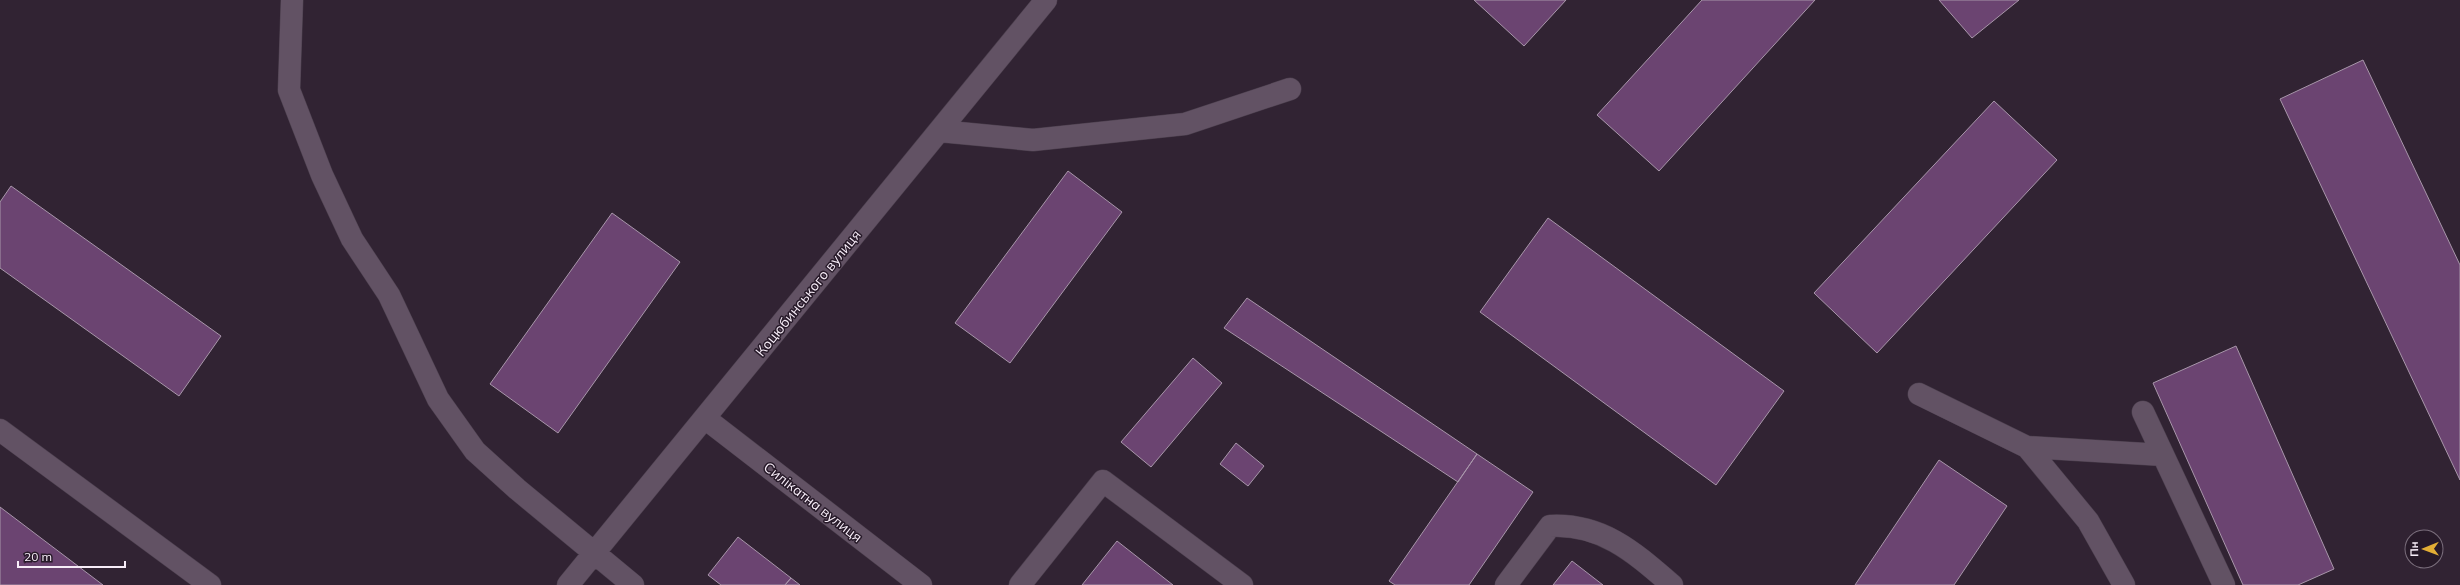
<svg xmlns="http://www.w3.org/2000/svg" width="2460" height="585" font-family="Mulish,sans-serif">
<rect width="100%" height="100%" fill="#312333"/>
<path fill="#6b4471" stroke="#a896aa" d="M1474 0H1566L1524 46Z
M1702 0H1815L1659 171 1597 115Z
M1939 0H2019L1972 38Z
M2363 60 2460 265V480L2280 99Z
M1994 101 2057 160 1877 353 1814 293Z
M1068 171 1122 212 1010 363 955 323Z
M11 186 221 336 179 396 0 268V202Z
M612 213 680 262 558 433 490 384Z
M1548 218 1784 391 1716 485 1480 312Z
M1247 298 1477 454 1458 482 1224 328Z
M2236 346 2334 569 2298 585H2243L2153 383Z
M1193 358 1222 383 1151 467 1121 442Z
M1236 443 1264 466 1248 486 1220 464Z
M1477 454 1533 492 1469 585H1395L1389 581Z
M1939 460 2007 506 1954 585H1855Z
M0 507 103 585H0Z
M738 537 791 578 785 585H721L708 575Z
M1117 541 1173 585H1082Z
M1572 561 1603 585H1553Z
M791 578 800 585H785Z"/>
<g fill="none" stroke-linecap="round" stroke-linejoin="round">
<defs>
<path id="minor" d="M292 0 289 90 322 175 352 239 389 295 438 399 475 451 517 489 633 585
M939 131 1033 140 1185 124 1290 89
M1919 394 2027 447 2088 521 2124 585
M2143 412 2224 585
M706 419 921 585
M0 430 210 585
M2027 447 2163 455
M568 585 1046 0
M1020 585 1103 481 1242 585
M1506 585 1550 526C1602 523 1635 553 1672 585"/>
</defs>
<use href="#minor" stroke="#4a3e4c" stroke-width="23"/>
<use href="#minor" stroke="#625264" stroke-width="22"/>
</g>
<g text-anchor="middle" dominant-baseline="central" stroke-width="3" stroke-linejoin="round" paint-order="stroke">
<g font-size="14" fill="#f7edf8" stroke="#271a29">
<text transform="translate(808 293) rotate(-51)">Коцюбинського вулиця</text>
<text transform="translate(813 502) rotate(38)">Силікатна вулиця</text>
</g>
</g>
<g transform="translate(2424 549) rotate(269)"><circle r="19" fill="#271a29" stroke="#7a6e7c"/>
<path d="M0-3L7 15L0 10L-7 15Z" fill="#e3ae35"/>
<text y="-6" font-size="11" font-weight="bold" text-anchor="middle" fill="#f7edf8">Пн</text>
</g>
<path d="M18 561v6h107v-6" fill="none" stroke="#f7edf8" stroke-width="2"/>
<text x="24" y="561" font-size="12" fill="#f7edf8" stroke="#271a29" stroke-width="3" paint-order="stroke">20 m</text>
</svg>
